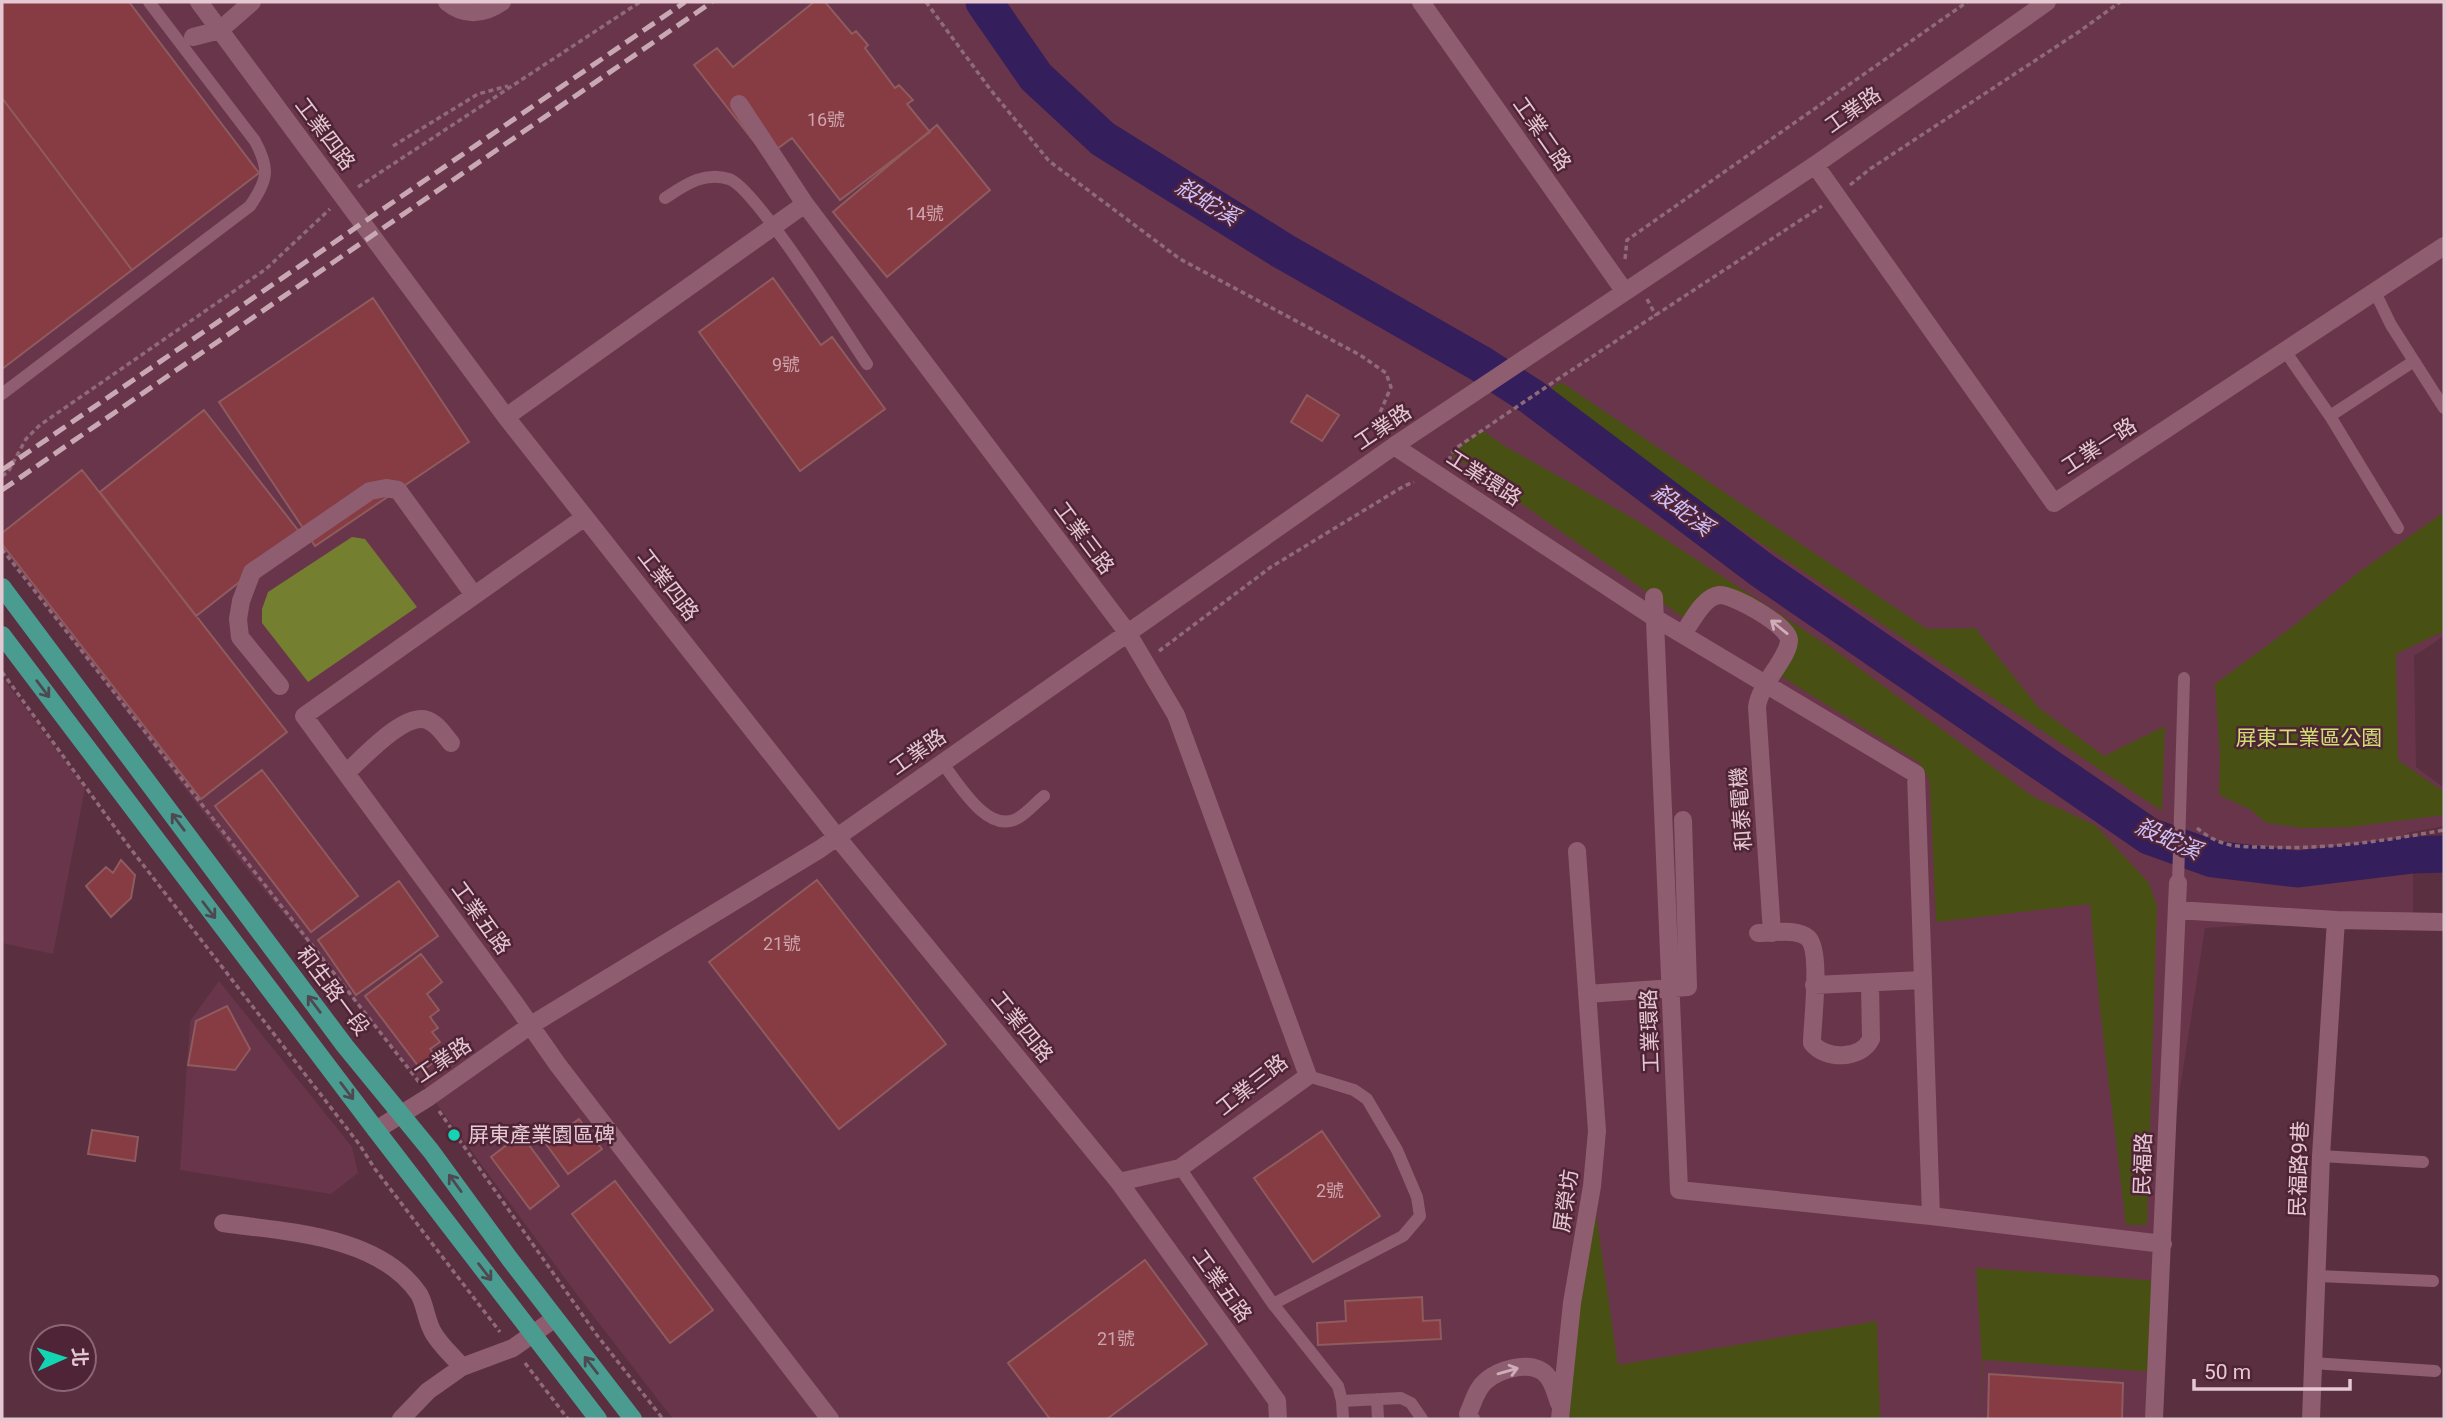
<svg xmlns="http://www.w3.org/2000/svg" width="2446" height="1421" font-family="Roboto,'Noto Sans TC',sans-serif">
<rect width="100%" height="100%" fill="#5a2f40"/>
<path fill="#69354a" d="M2 2H2444V636L2414 656 2416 767 2444 788V826L2407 833 2413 855V920H2336L2205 928 2157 1237 2149 1419H673L578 1296 417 1077 238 858 2 547Z
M2 677 85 788 53 954 2 943Z
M219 981 352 1147 358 1173 331 1194 180 1170 190 1021Z"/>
<path fill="#495013" d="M1561 382 1927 629 1975 628 2039 708 2104 756 2165 726 2162 811 1541 396Z
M1482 430 1503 445 1636 520 1836 651 2032 796 2095 825 2149 883 2157 906 2147 1225H2126L2100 1009 2090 904 1936 922 1930 786C1928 775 1924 769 1917 761L1773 671 1790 638 1719 595 1691 623 1451 454Z
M2444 512V631L2396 654 2398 760 2444 792V815L2349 827 2302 828 2266 823 2251 810 2219 795 2220 757 2215 684 2296 624 2359 572Z
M1592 1186 1618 1365 1877 1321 1880 1419H1579L1562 1414Z
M1976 1268 2161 1281 2157 1372 1983 1360 1981 1419 1982 1360Z"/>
<path fill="#757f30" d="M352 537 365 539 417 607 308 682 262 623V609L268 592Z"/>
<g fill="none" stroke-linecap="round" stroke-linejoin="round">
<path stroke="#341e5b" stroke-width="37" d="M984 2 1036 77 1103 139 1283 251 1481 364 1532 397 1763 571 2149 836 2213 859 2298 869 2413 855 2444 854"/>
</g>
<path fill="#873b43" stroke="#8e5b5e" stroke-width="2" d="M2 2H129L259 173 132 270 2 98Z
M814 2H825L852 34 856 31 868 45 865 48 895 88 899 85 913 100 907 104 930 132 840 200 792 138 766 157 694 65 717 48 733 67Z
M2 98 132 270 2 369Z
M937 125 990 190 887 277 833 212Z
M773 278 821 345 832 337 885 409 800 471 699 332Z
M373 298 469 442 315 546 219 402Z
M1307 395 1339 415 1322 441 1291 422Z
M204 410 301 534 196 616 100 492Z
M82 470 287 732 201 799 2 544V533Z
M262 770 358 896 311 932 215 806Z
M121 860 135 875 131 898 111 917 86 886 106 867 113 873Z
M817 880 946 1044 839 1129 709 962Z
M399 881 438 936 356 995 318 940Z
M421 954 442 982 427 994 439 1010 430 1017 438 1028 432 1032 440 1042 430 1049 438 1059 422 1071 365 996Z
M227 1006 250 1049 235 1070 188 1065 196 1021Z
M579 1119 602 1149 568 1174 546 1144Z
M92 1130 138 1137 135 1161 88 1154Z
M1322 1131 1380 1216 1313 1262 1254 1178Z
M521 1134 559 1186 530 1209 491 1157Z
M615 1181 713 1310 670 1343 572 1214Z
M1145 1260 1207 1344 1107 1419H1050L1008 1363Z
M1422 1297 1423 1321 1440 1320 1441 1339 1318 1345 1317 1323 1346 1321 1345 1301Z
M1989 1374 2123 1383 2122 1419H1988Z"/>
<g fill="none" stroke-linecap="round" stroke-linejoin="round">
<path stroke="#8f6a78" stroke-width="3.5" stroke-dasharray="5 3.5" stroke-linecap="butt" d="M926 2 990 89 1049 161 1180 259 1360 355 1386 373 1391 387 1376 422 1379 433
M393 146 478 94 508 86
M1850 185 1870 169 2080 31 2120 2
M358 187 640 2
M1625 259 1627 240 1967 2
M1647 299 1656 316
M1449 461 1451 454 1456 448 1558 379 1822 206
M2 476 8 472 26 439 40 425 266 269 330 209
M2 549 419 1082
M1159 651 1271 567 1404 486 1414 482
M2 672 127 844 359 1144 375 1169 500 1332
M2197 828C2203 833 2212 839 2220 842 2233 847 2248 847 2262 847 2324 850 2384 841 2444 830
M439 1111 596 1334 663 1419
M525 1363 568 1419"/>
<path stroke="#8e5d6f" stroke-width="12" d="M665 198C685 185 704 171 729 179 755 187 846 333 867 364
M2375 292 2391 325 2444 408
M2285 351 2330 416 2398 528
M2 394 250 206C268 180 270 169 255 141L149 2
M2330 416 2414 361
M942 763C958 782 985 831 1014 820 1025 816 1035 803 1044 796
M2178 883 2184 678
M2321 1156 2423 1162
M1180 1168 1273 1304 1338 1386 1342 1401 1343 1419
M2318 1276 2433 1281
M1273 1304 1403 1236 1420 1216 1417 1197 1397 1150 1367 1099 1354 1090 1308 1076
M2312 1363 2435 1371
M1377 1399 1378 1419
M1342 1401 1401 1398 1411 1403 1422 1419"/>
<path stroke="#8e5d6f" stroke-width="18" d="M199 2 506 417 837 837 1119 1182 1277 1401 1278 1419
M447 2C465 17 485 14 502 2
M1421 2 1625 292
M193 37 220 30 252 2
M739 104 805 204
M1815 165 2054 503 2444 246
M506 417 805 204 1127 632 1176 715 1308 1076 1180 1168 1119 1182
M1394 446 1655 618 1916 774 1931 1216
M585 517 304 716 514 1002 558 1065 830 1419
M1654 597 1679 1190 1931 1216 2163 1244
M1683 634C1691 623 1703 597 1719 595 1733 594 1789 626 1789 640 1789 658 1760 683 1757 707L1772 933
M280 686 240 637 238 619 241 601 252 572 370 491 386 488 398 490 474 595
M346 773C363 758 404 712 427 720 438 724 444 735 451 743
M2177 910 2336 920 2444 922
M1758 933C1772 933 1797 928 1808 938 1822 951 1812 1023 1812 1043 1825 1060 1861 1060 1871 1039L1870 983
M1814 985 1923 980
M1587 994 1688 987 1683 820
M376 1130 429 1097 531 1025 820 849 1394 446 1815 165 2047 2
M223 1223C286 1232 379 1235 419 1294 426 1306 426 1322 434 1334 441 1346 453 1356 462 1367
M401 1419 428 1391 462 1367 513 1348 554 1319
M1471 1419 1468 1414C1473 1403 1477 1387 1487 1380 1499 1370 1525 1362 1540 1370 1552 1376 1555 1392 1559 1403
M1560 1419 1572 1303 1592 1186 1597 1131 1577 851
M2154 1419 2178 883
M2311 1419 2321 1156 2336 920"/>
<path stroke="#4a9c91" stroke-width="18" d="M2 587 345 1046 431 1151 509 1258 633 1419
M2 635 376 1130 598 1419"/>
<path stroke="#c8a8b3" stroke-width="5" stroke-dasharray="14 7" stroke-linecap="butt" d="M2 470 685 2
M2 490 712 2"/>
</g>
<defs><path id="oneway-shaft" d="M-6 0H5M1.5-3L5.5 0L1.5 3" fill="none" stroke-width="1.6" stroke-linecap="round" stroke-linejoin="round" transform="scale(1.75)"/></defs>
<g stroke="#cfadb9">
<use href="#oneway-shaft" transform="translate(1779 627) rotate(-141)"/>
<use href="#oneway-shaft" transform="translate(1508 1371) rotate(-16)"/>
</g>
<g stroke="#4e4851">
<use href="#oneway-shaft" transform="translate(43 689) rotate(53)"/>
<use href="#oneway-shaft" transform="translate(178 822) rotate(-127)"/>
<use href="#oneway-shaft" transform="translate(209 910) rotate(53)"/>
<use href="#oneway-shaft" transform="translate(314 1004) rotate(-127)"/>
<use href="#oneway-shaft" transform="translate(347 1091) rotate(53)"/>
<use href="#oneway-shaft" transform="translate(455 1183) rotate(-126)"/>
<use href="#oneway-shaft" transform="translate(485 1272) rotate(52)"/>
<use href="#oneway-shaft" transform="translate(591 1365) rotate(-128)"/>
</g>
<circle fill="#14d5b3" stroke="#4f2436" stroke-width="2.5" cx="454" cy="1135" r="7"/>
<g text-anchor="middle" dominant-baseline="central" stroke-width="5" stroke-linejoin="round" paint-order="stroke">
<g font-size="18" fill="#cea5ae">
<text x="826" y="119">16號</text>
<text x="925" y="213">14號</text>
<text x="786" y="364">9號</text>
<text x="782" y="943">21號</text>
<text x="1330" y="1190">2號</text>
<text x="1116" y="1338">21號</text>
</g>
<g font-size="21" fill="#e5c8d2" stroke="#4f2436">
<text transform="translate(1853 110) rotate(-35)">工業路</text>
<text transform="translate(325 134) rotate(53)">工業四路</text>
<text transform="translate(1542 134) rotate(55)">工業二路</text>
<text transform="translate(1383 427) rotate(-34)">工業路</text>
<text transform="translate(2099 446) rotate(-33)">工業一路</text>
<text transform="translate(1484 478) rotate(33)">工業環路</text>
<text transform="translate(1084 538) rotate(53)">工業三路</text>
<text transform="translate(668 585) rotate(52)">工業四路</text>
<text transform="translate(918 752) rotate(-35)">工業路</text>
<text transform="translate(1741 809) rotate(-94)">和泰電機</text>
<text transform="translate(481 918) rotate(54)">工業五路</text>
<text transform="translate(333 991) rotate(53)">和生路一段</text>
<text transform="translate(1022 1027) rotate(51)">工業四路</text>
<text transform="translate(1650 1031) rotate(-92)">工業環路</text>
<text transform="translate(443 1060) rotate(-34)">工業路</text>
<text transform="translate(1252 1085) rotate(-38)">工業三路</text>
<text transform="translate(2143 1164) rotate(-88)">民福路</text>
<text transform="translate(2299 1169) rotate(-88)">民福路9巷</text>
<text transform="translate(1566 1201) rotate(-82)">屏榮坊</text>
<text transform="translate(1222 1286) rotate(54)">工業五路</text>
</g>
<g font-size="21" fill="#d0df73" stroke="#4f2436">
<text x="2309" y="738">屏東工業區公園</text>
</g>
<g font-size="21" fill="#e5c8d2" stroke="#4f2436" text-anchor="start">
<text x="468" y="1135">屏東產業園區碑</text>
</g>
<g font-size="23" font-style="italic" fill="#cec0fa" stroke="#4f2436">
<text transform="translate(1207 202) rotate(31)">殺蛇溪</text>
<text transform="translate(1682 510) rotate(37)">殺蛇溪</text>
<text transform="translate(2168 839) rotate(24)">殺蛇溪</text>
</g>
</g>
<rect width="2446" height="1421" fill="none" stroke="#e5c8d2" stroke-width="7"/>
<g transform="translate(63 1358) rotate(87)"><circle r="33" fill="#4f2436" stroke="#8b6674" stroke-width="2"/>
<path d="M0-5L12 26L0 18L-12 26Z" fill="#14d5b3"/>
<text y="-10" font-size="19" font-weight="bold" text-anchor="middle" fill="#e5c8d2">北</text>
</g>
<path d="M2194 1379v10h156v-10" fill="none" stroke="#e5c8d2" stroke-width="3.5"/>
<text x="2204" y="1379" font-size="21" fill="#e5c8d2" stroke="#4f2436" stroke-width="5" paint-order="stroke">50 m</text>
</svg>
